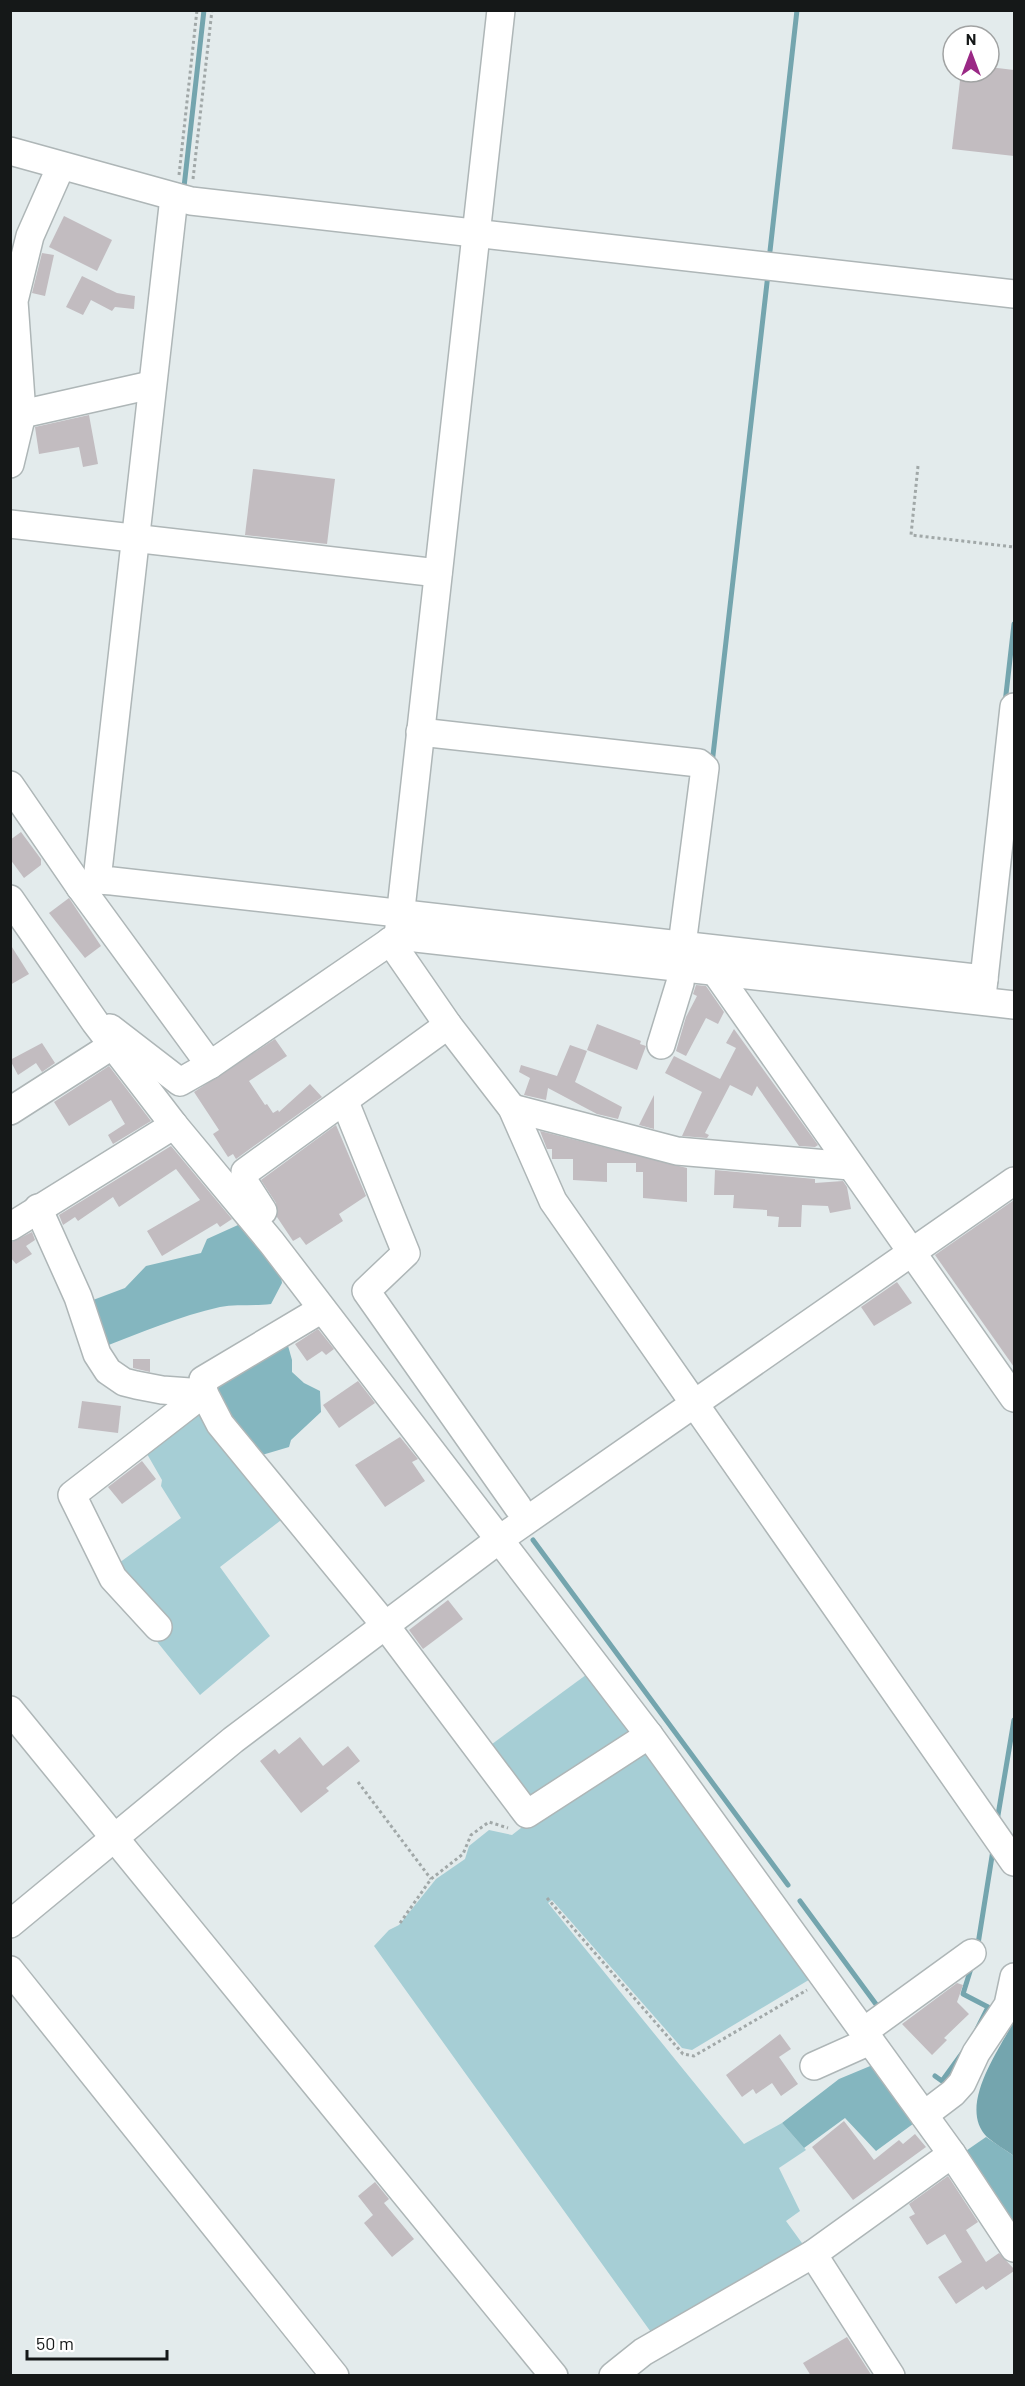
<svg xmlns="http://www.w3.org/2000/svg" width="1025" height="2386" viewBox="0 0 1025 2386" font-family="Barlow,sans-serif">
  <rect width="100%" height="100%" fill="#e3ebec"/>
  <g fill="#a6ced5">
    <polygon points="202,1400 289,1514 220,1567 270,1636 200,1695 150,1633 112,1568 181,1518 161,1486 162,1480 143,1447"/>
    <polygon points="590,1672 635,1732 535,1805 484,1750"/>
    <polygon points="649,1748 812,1978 692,2050 682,2048 552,1900 548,1903 744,2144 782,2123 806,2150 779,2168 800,2211 786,2221 807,2250 653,2335 374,1946 389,1930 399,1925 436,1879 465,1859 469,1846 489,1830 512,1835 535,1817"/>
  </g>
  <g fill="#84b6bf">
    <path d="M238 1225 244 1226 280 1270 282 1283 271 1304C255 1306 236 1304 220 1307 180 1316 140 1333 101 1348L91 1311 93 1300 125 1288 146 1266 201 1253 207 1239Z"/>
    <polygon points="285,1335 292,1360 292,1372 304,1383 320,1391 321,1412 291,1440 289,1447 262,1455 248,1452 209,1382"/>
    <polygon points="875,2064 917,2121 876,2151 845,2118 804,2148 782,2123 839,2079"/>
    <polygon points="986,2137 1014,2156 1014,2224 960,2155"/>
  </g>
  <path fill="#74a5ae" d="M1014 2021V2156C1006 2150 995 2144 987 2137 957 2107 999 2050 1014 2021Z"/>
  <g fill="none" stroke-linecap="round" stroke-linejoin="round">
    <g stroke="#74a5ae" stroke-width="5">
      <polyline points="184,187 204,10"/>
      <polyline points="770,251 797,10"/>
      <polyline points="1005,703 1014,624"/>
      <polyline points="712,764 768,274"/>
      <polyline points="533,1540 788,1885"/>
      <polyline points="997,1821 1014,1720"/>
      <polyline points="800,1901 881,2011"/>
      <polyline points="978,1944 993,1850"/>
      <polyline points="972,1965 963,1994 988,2007 977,2029"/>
      <polyline points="935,2076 942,2081 963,2052"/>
    </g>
  </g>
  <g fill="#c2bcc0">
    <polygon points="989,67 1014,70 1014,156 952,149 961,72 989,72"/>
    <polygon points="64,216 112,240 97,271 49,247"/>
    <polygon points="42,253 54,255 45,296 32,293"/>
    <polygon points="82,276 117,293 135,296 134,309 115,307 112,311 91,300 83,315 66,307"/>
    <polygon points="89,415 98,464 83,467 79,447 39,454 35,427"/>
    <polygon points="253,469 335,479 327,544 245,535"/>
    <polygon points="21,832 41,859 41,865 24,878 10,859 10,840"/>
    <polygon points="69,898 101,946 85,958 49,913"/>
    <polygon points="10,944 29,974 10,985"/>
    <polygon points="696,985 706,986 724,1012 718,1024 706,1018 686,1056 676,1051 686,1017 697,996 693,994"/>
    <polygon points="597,1024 641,1041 640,1044 646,1046 637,1070 587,1050"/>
    <polygon points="734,1029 818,1145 815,1147 799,1146 757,1086 752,1096 730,1085 705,1133 709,1135 707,1138 682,1136 702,1092 665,1073 674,1056 720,1079 736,1048 726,1043"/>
    <polygon points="275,1039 287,1056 249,1081 265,1105 267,1104 273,1113 278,1110 279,1112 310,1084 322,1097 236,1159 233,1154 228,1157 213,1134 219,1130 194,1092"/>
    <polygon points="42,1043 55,1063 42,1072 36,1063 18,1075 10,1060"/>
    <polygon points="570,1045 587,1051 575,1082 622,1107 618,1119 597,1114 548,1088 546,1100 524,1095 530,1078 519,1072 521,1065 557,1076"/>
    <polygon points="109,1066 151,1121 113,1144 108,1135 125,1124 111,1100 69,1126 54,1102"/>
    <polygon points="654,1095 654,1129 639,1125"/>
    <polygon points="336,1125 366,1196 339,1214 343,1221 306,1245 300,1237 293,1241 277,1217 276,1203 261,1180"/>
    <polygon points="540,1131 687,1168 687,1202 643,1198 643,1172 636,1172 636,1163 607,1163 607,1182 573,1180 573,1159 552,1159 552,1149 547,1149"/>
    <polygon points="171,1146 232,1219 220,1227 217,1223 162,1256 147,1231 200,1200 176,1169 119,1207 113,1197 78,1221 75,1217 63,1225 59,1215"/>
    <polygon points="715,1170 815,1179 815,1183 843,1181 847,1187 851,1209 830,1213 828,1206 802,1205 801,1227 778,1227 779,1217 767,1216 767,1210 733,1208 734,1195 714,1195"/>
    <polygon points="1014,1200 1014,1367 935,1255"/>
    <polygon points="32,1232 35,1240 26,1246 32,1254 16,1264 10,1257 10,1243"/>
    <polygon points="897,1282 912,1303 874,1326 861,1307"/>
    <polygon points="318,1329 334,1349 326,1355 322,1351 307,1361 295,1344"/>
    <polygon points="133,1359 150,1359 150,1372 133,1368"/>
    <polygon points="358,1381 375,1403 339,1428 323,1405"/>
    <polygon points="82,1401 121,1406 118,1433 78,1428"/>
    <polygon points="400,1437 418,1459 412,1462 425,1481 385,1507 355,1465"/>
    <polygon points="142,1461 156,1479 122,1504 108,1487"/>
    <polygon points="448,1600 463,1619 423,1649 409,1630"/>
    <polygon points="300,1737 323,1766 348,1746 360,1761 326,1788 329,1791 301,1813 260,1761 275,1749 279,1754"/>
    <polygon points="957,1983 963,1985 957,2002 969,2014 944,2038 947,2040 932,2055 902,2024"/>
    <polygon points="780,2034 791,2049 779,2057 798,2084 781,2096 772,2083 756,2094 753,2089 742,2097 726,2075"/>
    <polygon points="844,2121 874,2160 899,2140 903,2144 915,2134 926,2147 853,2200 812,2147"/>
    <polygon points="948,2176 978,2222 966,2230 986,2262 999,2253 1014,2269 1014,2271 986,2290 983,2286 956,2304 938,2277 962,2262 945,2234 927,2245 909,2217 915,2214 909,2204"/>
    <polygon points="375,2182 389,2199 384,2203 414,2239 392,2257 364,2223 373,2215 358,2196"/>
    <polygon points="847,2337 872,2376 811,2376 803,2363"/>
  </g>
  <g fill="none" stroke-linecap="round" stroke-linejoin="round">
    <defs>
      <g id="minor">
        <polyline points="10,151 191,201 1014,294"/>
        <polyline points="22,414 151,385"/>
        <polyline points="10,464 22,414 14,301 30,236 61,166"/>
        <polyline points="10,524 438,573"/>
        <polyline points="420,732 699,763 705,768 682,945"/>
        <polyline points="10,785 80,887 210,1065"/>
        <polyline points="97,880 174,197"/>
        <polyline points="80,887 97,880 112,881 984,979"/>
        <polyline points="10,899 95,1022 174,1125 272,1243 649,1735 952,2154 1014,2248"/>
        <polyline points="398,936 501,10"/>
        <polyline points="390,941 448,1025 512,1108 553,1201 1014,1862"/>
        <polyline points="714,970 1014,1398"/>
        <polyline points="982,997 1014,707"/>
        <polyline points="110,1028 180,1082 210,1065 398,936 1014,1005"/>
        <polyline points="661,1045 680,983 682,967"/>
        <polyline points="345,1102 406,1253 366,1291 518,1507"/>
        <polyline points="512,1108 677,1151 850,1166"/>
        <polyline points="10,1111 113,1045"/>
        <polyline points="38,1208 78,1297 97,1354 108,1371 124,1382 136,1385 162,1390 204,1393 220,1424 385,1625 527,1814 649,1735"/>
        <polyline points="263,1211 245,1183 245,1172 448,1025"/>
        <polyline points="10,1227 174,1125"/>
        <polyline points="158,1627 113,1578 72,1495 204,1393 203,1380 322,1309"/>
        <polyline points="10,1710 554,2376"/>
        <polyline points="10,1924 233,1740 500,1539 1014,1181"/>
        <polyline points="10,1970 335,2376"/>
        <polyline points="863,2032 972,1953"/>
        <polyline points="814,2066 870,2041"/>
        <polyline points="924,2115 953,2093 962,2083 976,2053 1008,2005 1014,1977"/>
        <polyline points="813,2254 891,2376"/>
        <polyline points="613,2376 643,2352 813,2254 952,2154"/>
      </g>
    </defs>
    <use href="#minor" stroke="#aeb6b7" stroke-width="30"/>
    <g stroke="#a1a8a8" stroke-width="3" stroke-dasharray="3 3" stroke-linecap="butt">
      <polyline points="179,175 197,10"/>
      <polyline points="193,179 212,10"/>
      <polyline points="918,466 911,535 1014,547"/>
      <polyline points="358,1782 431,1879"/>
      <polyline points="547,1898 683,2054 694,2056 807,1990"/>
      <polyline points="400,1923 431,1879 463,1854 471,1835 489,1822 508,1828"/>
    </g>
    <use href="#minor" stroke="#fff" stroke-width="27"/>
  </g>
  <rect width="1025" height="2386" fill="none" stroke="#151818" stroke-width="24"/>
  <g transform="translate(971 54)"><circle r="28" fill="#ffffff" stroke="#a1a3a3" stroke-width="1.5"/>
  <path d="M0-4.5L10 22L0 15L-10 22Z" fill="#9a2885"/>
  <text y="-9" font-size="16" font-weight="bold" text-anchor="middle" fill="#151818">N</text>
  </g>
  <path d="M27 2350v9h140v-9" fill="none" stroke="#151818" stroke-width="3"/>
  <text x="36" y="2350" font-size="18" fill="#151818" stroke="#ffffff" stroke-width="4.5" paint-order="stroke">50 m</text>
</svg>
